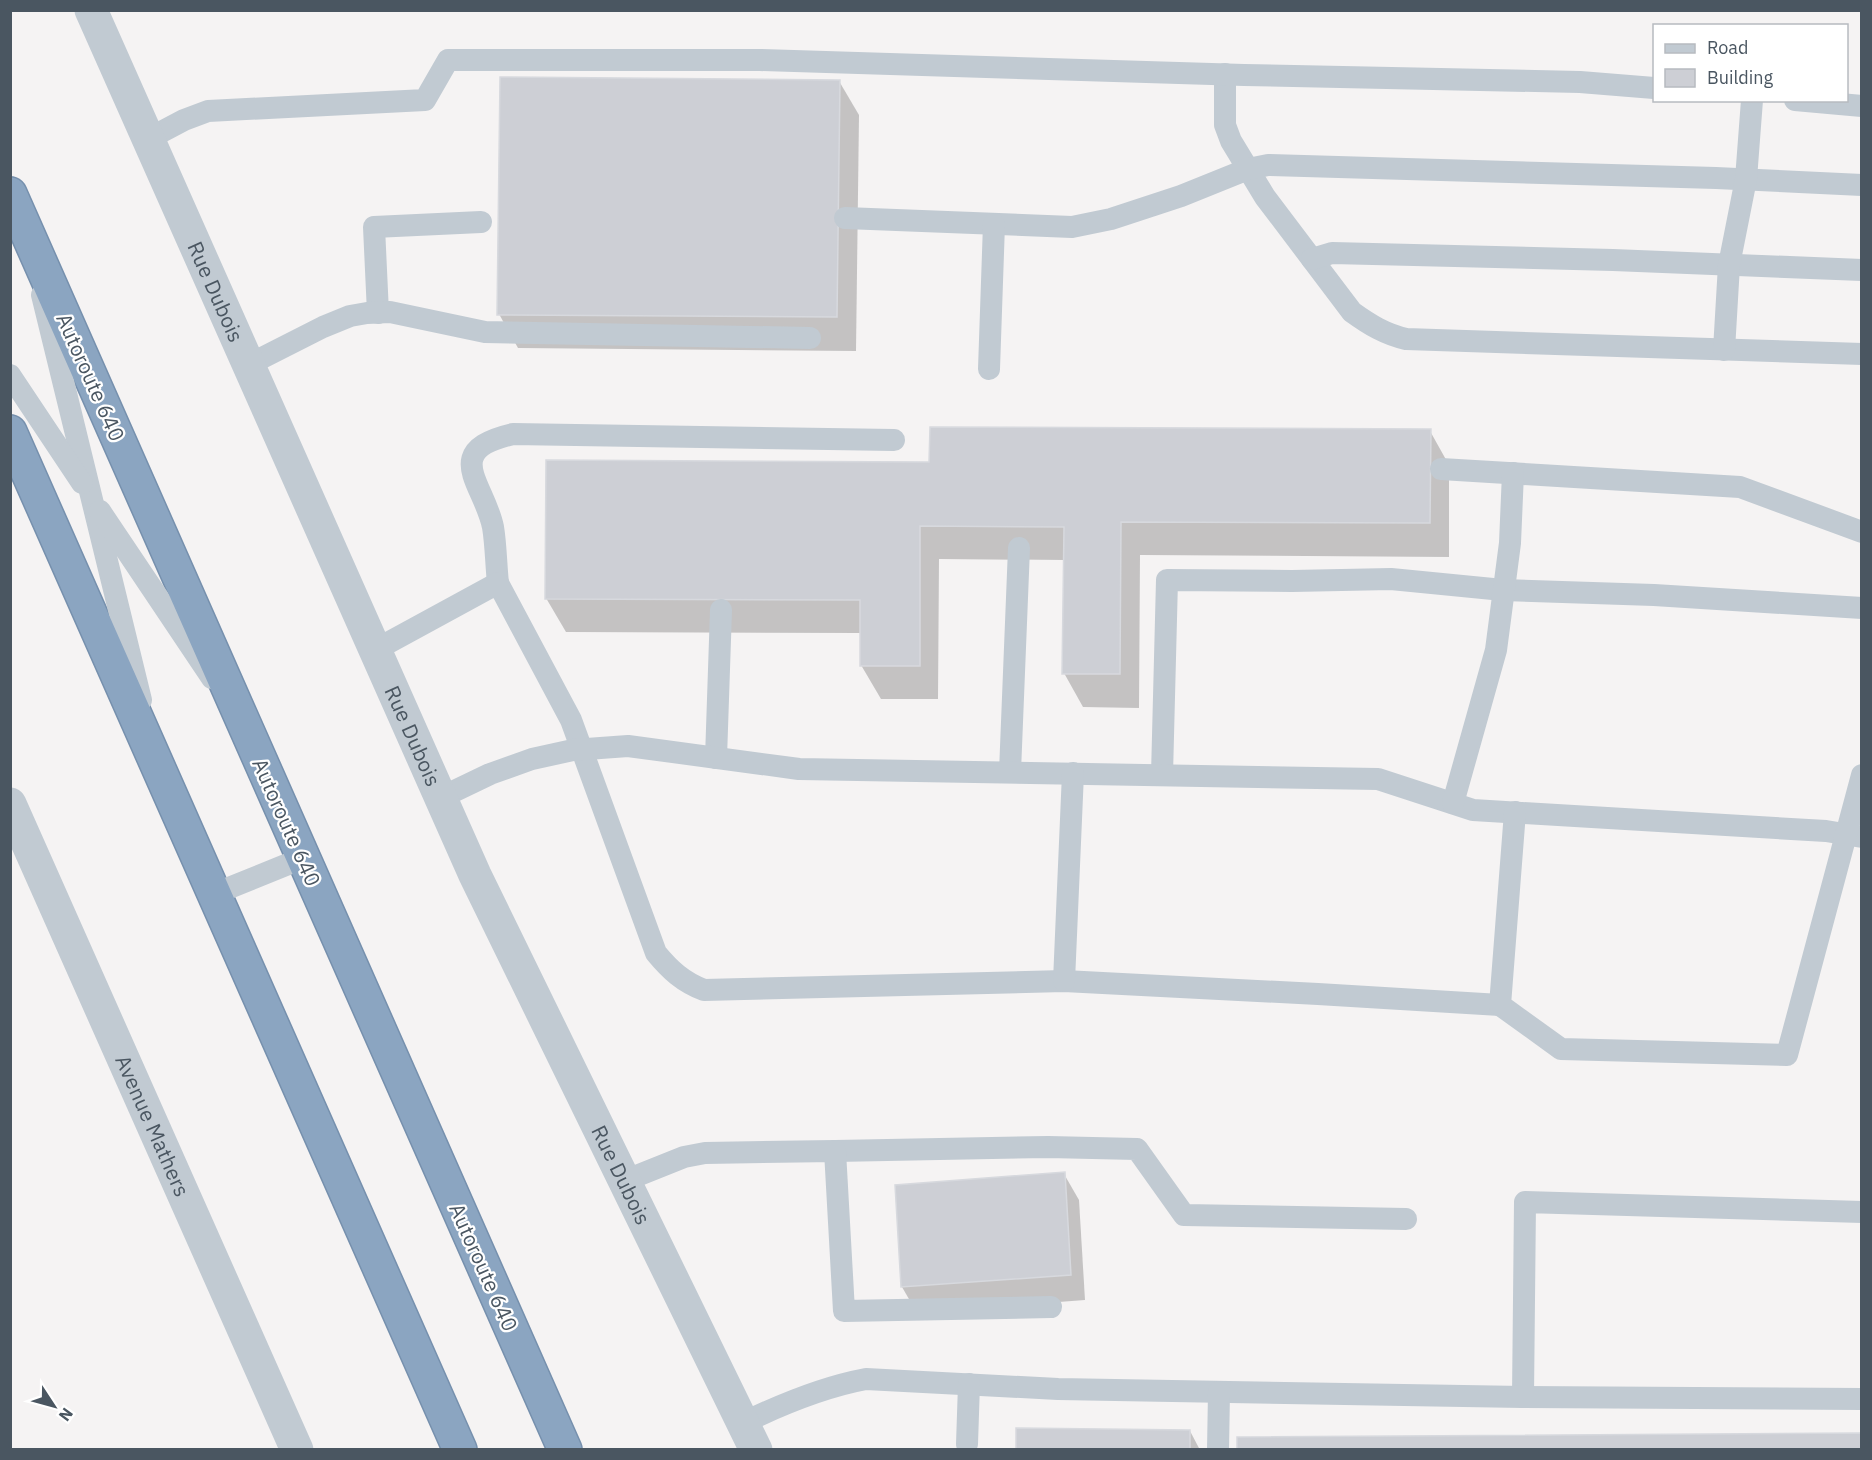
<svg xmlns="http://www.w3.org/2000/svg" width="1872" height="1460" viewBox="0 0 1872 1460" font-family="'IBM Plex Sans',sans-serif">
  <rect width="100%" height="100%" fill="#f5f3f3"/>
  <g fill="#0003">
    <polygon points="839,81 859,115 856,351 518,348 499,314"/>
    <polygon points="1430,431 1449,465 1449,557 1140,555 1139,708 1083,707 1064,673 1065,560 939,559 938,699 881,699 861,665 861,633 566,632 546,598 930,464"/>
    <polygon points="1064,1174 1079,1200 1085,1300 917,1313 902,1287 897,1186"/>
    <polygon points="1190,1431 1200,1450 1018,1450"/>
  </g>
  <g fill="#cdcfd5" stroke="#d7d9de" stroke-width="1.5">
    <polygon points="500,77 840,80 837,317 497,315"/>
    <polygon points="930,427 1431,429 1430,523 1121,522 1120,674 1062,674 1064,527 920,526 920,666 860,666 860,600 545,599 546,460 929,462"/>
    <polygon points="1065,1172 1071,1275 901,1287 895,1185"/>
    <polygon points="1016,1428 1190,1430 1190,1450 1016,1450"/>
    <polygon points="1862,1433 1862,1450 1237,1450 1237,1437"/>
  </g>
  <g fill="none" stroke-linecap="round" stroke-linejoin="round">
    <defs>
      <g id="motorway">
        <polyline points="10,194 565,1450"/>
        <polyline points="10,432 460,1450"/>
      </g>
    </defs>
    <use href="#motorway" stroke="#7690ad" stroke-width="36"/>
    <g stroke="#c1cad2" stroke-width="22">
      <path d="M1225 74V125L1231 141 1265 197 1352 312C1370 325 1385 334 1406 339L1862 354"/>
      <polyline points="1795,100 1862,106"/>
      <polyline points="148,139 184,120 208,111 425,100 448,60 760,60 1244,75 1580,82 1654,88"/>
      <polyline points="845,218 1072,227 1111,219 1181,196 1248,169 1268,165 1716,178 1862,185"/>
      <polyline points="1312,259 1332,253 1613,260 1862,270"/>
      <polyline points="42,295 141,700"/>
      <polyline points="378,313 374,227 481,222"/>
      <polyline points="1724,350 1729,265 1746,179 1752,100"/>
      <polyline points="248,365 323,327 350,316 367,313 390,312 485,332 810,338"/>
      <polyline points="989,369 994,224"/>
      <polyline points="10,375 82,483"/>
      <polyline points="1441,469 1740,487 1862,532"/>
      <polyline points="100,511 212,678"/>
      <path d="M498 583C496 565 496 545 493 527 484 483 440 451 513 434L894 440"/>
      <path d="M375 650 498 583 571 720 656 953C670 970 683 982 704 990L1064 981 1318 994 1500 1005"/>
      <polyline points="716,758 721,610"/>
      <polyline points="1010,772 1019,548"/>
      <polyline points="1162,775 1167,580 1292,581 1391,579 1503,590 1654,595 1862,608"/>
      <polyline points="440,798 490,774 532,759 573,750 628,746 799,769 1378,779 1473,810 1826,831 1862,837"/>
      <polyline points="1453,803 1496,650 1510,543 1513,473"/>
      <polyline points="1515,812 1500,1005 1561,1049 1787,1055 1862,775"/>
      <polyline points="214,894 303,858"/>
      <polyline points="1064,981 1073,773"/>
      <polyline points="835,1151 1048,1147 1137,1149 1184,1215 1406,1219"/>
      <polyline points="624,1181 684,1157 705,1153 835,1151 844,1311 1051,1307"/>
      <polyline points="1523,1397 1525,1202 1862,1212"/>
      <path d="M743 1423C782 1404 823 1387 866 1379L1058 1389 1523 1397 1862 1399"/>
      <polyline points="967,1444 969,1384"/>
      <polyline points="1218,1450 1219,1392"/>
    </g>
    <g stroke="#c1cad2" stroke-width="33">
      <path id="s1" d="M91 10 475 875 756 1450"/>
      <path id="s2" d="M10 804 297 1450"/>
    </g>
    <use href="#motorway" stroke="#8ba5c1" stroke-width="33"/>
  </g>
  <g text-anchor="middle" dominant-baseline="central" stroke-width="4.5" stroke-linejoin="round" paint-order="stroke">
    <g font-size="21" fill="#4a5661" stroke="#fff">
      <text stroke="none"><textPath href="#s1" startOffset="308">Rue Dubois</textPath></text>
      <text transform="translate(91 377) rotate(66)">Autoroute 640</text>
      <text stroke="none"><textPath href="#s1" startOffset="794">Rue Dubois</textPath></text>
      <text transform="translate(287 822) rotate(66)">Autoroute 640</text>
      <text stroke="none"><textPath href="#s2" startOffset="352">Avenue Mathers</textPath></text>
      <text stroke="none"><textPath href="#s1" startOffset="1280">Rue Dubois</textPath></text>
      <text transform="translate(484 1267) rotate(66)">Autoroute 640</text>
    </g>
  </g>
  <rect width="1872" height="1460" fill="none" stroke="#4a5661" stroke-width="24"/>
  <rect x="1653" y="24" width="195" height="78" fill="#ffffff" stroke="#b7bbc0" stroke-width="1.5"/>
  <rect x="1665" y="44" width="30" height="9" fill="#c1cad2" stroke="#b7bbc0" stroke-width="1.5"/>
  <text x="1707" y="54" font-size="18" fill="#4a5661">Road</text>
  <rect x="1665" y="69" width="30" height="18" fill="#cdcfd5" stroke="#b7bbc0" stroke-width="1.5"/>
  <text x="1707" y="84" font-size="18" fill="#4a5661">Building</text>
  <g transform="translate(54 1406) rotate(126)" stroke="#ffffff" stroke-width="4.5" paint-order="stroke">
  <path d="M0-4.5L10 22L0 15L-10 22Z" fill="#4a5661"/>
  <text y="-9" font-size="16" font-weight="bold" text-anchor="middle" fill="#4a5661">N</text>
  </g>
</svg>
